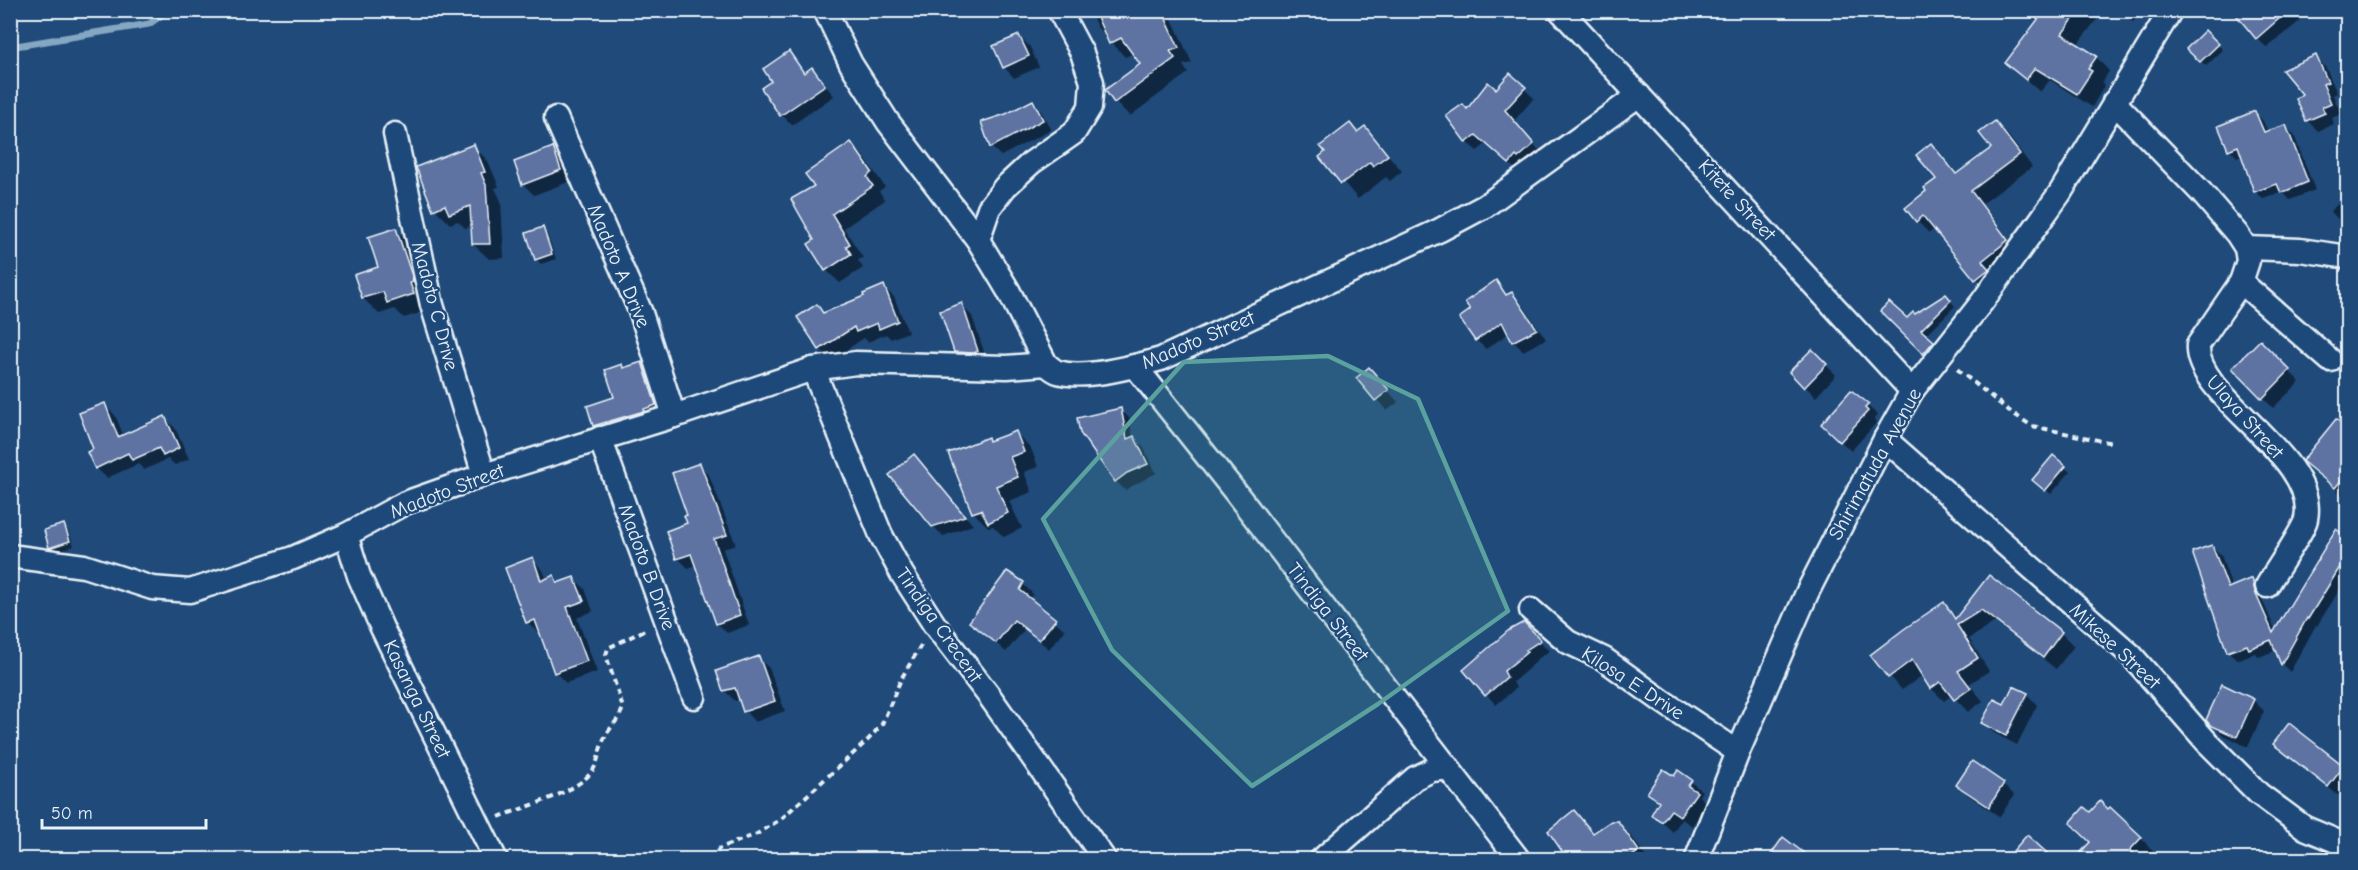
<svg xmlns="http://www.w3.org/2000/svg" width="2358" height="870" viewBox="0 0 2358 870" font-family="'Comic Neue',sans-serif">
  <rect width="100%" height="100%" fill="#1f4a7a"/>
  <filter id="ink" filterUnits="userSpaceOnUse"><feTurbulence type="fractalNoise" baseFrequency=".0167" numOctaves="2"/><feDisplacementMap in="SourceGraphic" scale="12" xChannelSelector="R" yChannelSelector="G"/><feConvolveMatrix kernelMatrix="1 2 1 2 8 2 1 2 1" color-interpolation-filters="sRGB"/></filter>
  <g filter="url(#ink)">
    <g fill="#0007">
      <polygon points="982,10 998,10 988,16"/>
      <polygon points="1095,10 1168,10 1192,63 1183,65 1188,73 1130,116 1115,102 1142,64 1134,53 1125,57 1098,28 1090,13"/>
      <polygon points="2047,10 2104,10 2077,45 2096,57 2109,71 2102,83 2104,86 2092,107 2050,80 2040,92 2007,63"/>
      <polygon points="2116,10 2141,10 2133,22"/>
      <polygon points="2244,10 2291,10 2300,21 2267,48 2257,38"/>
      <polygon points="2205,32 2223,50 2206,66 2188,49"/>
      <polygon points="1019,36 1030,47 1039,67 1014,78 1004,67"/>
      <polygon points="789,53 806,74 812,69 834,96 792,125 782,115 773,82"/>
      <polygon points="2316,57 2326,68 2337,93 2333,95 2341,114 2332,118 2334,124 2318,131 2307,120 2304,94"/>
      <polygon points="1510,76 1534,98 1514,121 1542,154 1519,172 1486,144 1477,151 1467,142 1468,111 1496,91"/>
      <polygon points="1032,102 1041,111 1051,130 1001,156 991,147 1007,115"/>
      <polygon points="2255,113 2263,121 2268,133 2286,127 2294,135 2315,190 2290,200 2283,192 2263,199 2255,191 2242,155 2237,157 2229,149"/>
      <polygon points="1995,123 2008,135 2032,167 1982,204 2019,253 1989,292 1935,229 1929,233 1917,221 1928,192 1938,180 1931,145 1958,175 1993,148"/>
      <polygon points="1350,125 1358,133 1365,128 1402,171 1390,181 1386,177 1358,199 1322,157"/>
      <polygon points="851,144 864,157 885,187 879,191 885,200 844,228 863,258 858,260 863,268 840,283 826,270 816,240"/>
      <polygon points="473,146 488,161 499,187 495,188 501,201 504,258 489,259 473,244 472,226 465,228 458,221 450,224 435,209 418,168"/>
      <polygon points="553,149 563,160 571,181 534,195 523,184"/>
      <polygon points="2348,195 2348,229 2330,211"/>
      <polygon points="542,229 547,234 556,259 541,264 536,259"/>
      <polygon points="396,230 412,246 429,310 404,318 395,309 379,314 363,298 380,268"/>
      <polygon points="1496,282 1508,296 1512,293 1521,303 1546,339 1523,351 1513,341 1509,333 1486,349 1476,340 1472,311"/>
      <polygon points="883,287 894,297 908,332 891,339 886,334 868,342 864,338 831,360 820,349 817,305 825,314 866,297"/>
      <polygon points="1946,296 1955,306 1925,336 1938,347 1929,357 1882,311 1907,320"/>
      <polygon points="961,305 972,316 987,361 966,362 955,351"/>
      <polygon points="2260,342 2300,382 2273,408 2234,368"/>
      <polygon points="2348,343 2348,360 2340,349"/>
      <polygon points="1812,351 1836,375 1816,397 1791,372"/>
      <polygon points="642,364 658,380 671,420 610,441 594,425 616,398 624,369"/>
      <polygon points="1369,369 1398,402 1387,411 1358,378"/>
      <polygon points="1851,392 1878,415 1875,419 1877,422 1851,451 1833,434"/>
      <polygon points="105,405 115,415 124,437 165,418 175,428 189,459 175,465 168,459 144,470 138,464 107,478 96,468 95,450"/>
      <polygon points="1120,409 1129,418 1133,438 1143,447 1156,473 1125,490 1116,481 1082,432"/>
      <polygon points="2348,430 2348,500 2304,461"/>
      <polygon points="1016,433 1031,448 1038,467 1024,472 1032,492 1009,501 1022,528 1004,537 993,526 988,527 973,512 987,439 991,442"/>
      <polygon points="2053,458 2070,472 2051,494 2039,484"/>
      <polygon points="699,465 709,475 736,545 723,549 749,625 727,633 717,623 697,565 688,568 678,558 689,524"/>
      <polygon points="923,465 973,525 943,536 933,526"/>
      <polygon points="63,525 68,530 74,546 55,552 50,547"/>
      <polygon points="2348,539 2348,576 2317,626 2316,625 2290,672 2282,664 2277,650 2259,657 2255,653 2237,660 2228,651 2212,546 2221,555 2232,588 2251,580 2260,588 2263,602 2276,631"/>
      <polygon points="532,559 543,570 547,580 554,577 560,584 574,578 585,589 593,611 577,618 597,672 566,683 555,672 541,632 538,633 527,622"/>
      <polygon points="1007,573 1023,584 1033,594 1030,600 1065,630 1049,649 1025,629 1006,652 971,621"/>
      <polygon points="1989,577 2061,633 2074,646 2056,669 1995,622 1969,639 1989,671 1969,684 1983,701 1968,712 1952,695 1944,701 1931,688 1923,675 1902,690 1872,655 1944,604 1957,618"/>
      <polygon points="1533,633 1549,651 1535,661 1536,662 1513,682 1516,688 1496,705 1465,670"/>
      <polygon points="758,658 769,668 785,711 755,722 745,711 741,699 735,701 725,691 718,672"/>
      <polygon points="2027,694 2037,705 2017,745 1994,733 1983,723 2004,706"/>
      <polygon points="2253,700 2264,711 2248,747 2223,735 2208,720"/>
      <polygon points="2275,744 2343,767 2348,772 2348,785 2339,796"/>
      <polygon points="1972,763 2004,785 2014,795 2000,817 1968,795 1958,785"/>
      <polygon points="1679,772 1702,791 1699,796 1707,804 1692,826 1682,819 1673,832 1653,814 1659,804 1649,793 1675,778"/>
      <polygon points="1574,812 1594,834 1617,822 1632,837 1648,860 1570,860"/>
      <polygon points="2141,838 2156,854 2152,860 2076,860 2092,842"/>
    </g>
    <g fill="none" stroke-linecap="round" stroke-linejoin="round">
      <polyline stroke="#84a7c2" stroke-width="7" points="10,47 149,24 169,10"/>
    </g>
    <g fill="#5e73a3" stroke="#e8f1f8" stroke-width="1.5">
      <polygon points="1094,10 1162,10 1179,48 1170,51 1175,58 1114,103 1105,90 1140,64 1121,38 1109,44"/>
      <polygon points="2045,10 2080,10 2062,34 2097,56 2088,69 2092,71 2077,94 2035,68 2026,80 2005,63"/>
      <polygon points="2232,10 2289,10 2256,39"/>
      <polygon points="2205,30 2219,44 2200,62 2186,49"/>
      <polygon points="1019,35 1029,56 1003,68 993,46"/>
      <polygon points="789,51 804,73 812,67 825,85 780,116 761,88 771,81 763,69"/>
      <polygon points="2316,55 2328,82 2323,84 2331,103 2322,107 2325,113 2306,121 2296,99 2302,94 2282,70"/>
      <polygon points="1510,73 1526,87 1505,110 1534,144 1518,158 1516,156 1509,164 1476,135 1466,143 1446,116 1463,104 1467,109 1488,82 1496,89"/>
      <polygon points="1033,100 1043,120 990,148 981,122 1006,114"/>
      <polygon points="2255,111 2264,132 2286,125 2308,182 2281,193 2277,184 2254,192 2238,146 2228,150 2218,126"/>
      <polygon points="1995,121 2020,154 1971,191 2008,240 1982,261 1989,269 1975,280 1923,216 1916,222 1905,208 1926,191 1924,188 1936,179 1916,155 1931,143 1956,174 1991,148 1979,133"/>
      <polygon points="1350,123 1357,132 1365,126 1388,155 1373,166 1370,162 1341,184 1319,157 1325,152 1320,146"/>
      <polygon points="851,142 872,172 867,177 873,186 832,214 850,244 846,246 851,254 825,271 808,244 814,240 791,199 814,186 805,174"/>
      <polygon points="474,144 485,172 481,173 486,185 490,244 472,244 470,206 449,214 445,205 433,210 416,167"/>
      <polygon points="553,147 561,170 522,185 514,162"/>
      <polygon points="543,227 552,254 535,260 526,233"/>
      <polygon points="396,228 412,276 413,282 410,283 414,294 387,303 383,292 362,298 354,275 378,267 368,237"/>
      <polygon points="1496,280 1506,295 1512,292 1537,329 1512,342 1502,322 1475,341 1459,318 1470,310 1465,302"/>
      <polygon points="884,285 898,321 879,329 877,323 856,332 854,327 819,350 797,317 817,304 823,313 864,296 863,294"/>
      <polygon points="1946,294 1951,300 1921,330 1934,341 1923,354 1880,311 1889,302 1907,318 1913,312 1915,314"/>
      <polygon points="962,303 978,351 974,353 954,352 940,311"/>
      <polygon points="2260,340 2290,370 2262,399 2232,368"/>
      <polygon points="1812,349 1827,364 1804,388 1789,372"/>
      <polygon points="642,362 656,405 644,409 644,411 593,426 587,406 614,397 605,370 622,364 623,368"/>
      <polygon points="1369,367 1389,390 1375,401 1356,378"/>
      <polygon points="1851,390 1869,404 1865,408 1868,411 1840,442 1821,424"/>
      <polygon points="105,403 118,437 165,416 179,448 163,456 159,448 132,460 128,453 95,469 87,452 93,449 79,413"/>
      <polygon points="1121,408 1127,439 1134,436 1148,464 1127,473 1115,482 1080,433 1077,418"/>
      <polygon points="2336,419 2348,428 2348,472 2335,488 2302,461"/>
      <polygon points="1016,431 1024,452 1010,457 1018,477 996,486 1008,513 988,523 981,510 972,513 948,453 988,437 989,441"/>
      <polygon points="914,454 965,516 932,527 889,475"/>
      <polygon points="2053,455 2066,466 2045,491 2032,480"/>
      <polygon points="700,463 727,535 714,539 740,615 716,624 691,554 676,559 666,531 687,523 684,516 687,515 672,473"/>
      <polygon points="64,524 70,541 49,548 44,530"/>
      <polygon points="2336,529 2348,538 2348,554 2308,619 2307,618 2281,665 2271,640 2249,649 2247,645 2227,652 2192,552 2212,545 2228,588 2252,578 2255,592 2273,633"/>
      <polygon points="533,557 541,581 554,575 557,583 574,577 584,601 567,607 587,661 554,673 535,620 526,623 505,568"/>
      <polygon points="1007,571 1024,582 1020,590 1056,619 1039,640 1014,620 996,643 969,622"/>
      <polygon points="1989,575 2062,632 2043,658 1981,610 1957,625 1978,658 1958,671 1971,688 1954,700 1940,682 1930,689 1912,660 1888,678 1870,655 1904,629 1944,602 1955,619"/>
      <polygon points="1524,622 1541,640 1526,650 1527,652 1504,671 1507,677 1485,696 1463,670 1509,630"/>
      <polygon points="759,656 775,701 743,712 735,688 723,691 716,671"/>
      <polygon points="2222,684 2254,699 2237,737 2210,725 2206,720"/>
      <polygon points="2013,686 2028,693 2006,736 1981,723 1994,699 2004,704"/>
      <polygon points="2289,723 2344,766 2328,787 2273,744"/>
      <polygon points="1972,761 2004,783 1989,807 1956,785"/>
      <polygon points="1663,769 1674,776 1678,770 1692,780 1688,786 1697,792 1680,816 1671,810 1662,822 1651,815 1659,801 1647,793"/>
      <polygon points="2100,801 2108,809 2110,807 2142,837 2130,850 2140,860 2074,860 2090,842 2070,823 2084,807 2090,812"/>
      <polygon points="1574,810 1593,833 1611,821 1618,821 1639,851 1627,860 1568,860 1548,831"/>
      <polygon points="2027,835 2055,860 2023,860 2013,851"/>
      <polygon points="1783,837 1813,860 1767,860"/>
    </g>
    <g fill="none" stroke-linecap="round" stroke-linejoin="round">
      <defs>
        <g id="street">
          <path d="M825 10 851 64 888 122 978 240 1008 290 1046 364C1050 367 1054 371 1058 372 1084 380 1136 366 1161 359L1440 230 1485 206 1639 95"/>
          <polyline points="1560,10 1912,391"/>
          <path d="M2114 102 2201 192 2237 234 2246 248 2248 261 2241 282 2198 345C2193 397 2319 455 2306 519 2304 530 2274 573 2267 586"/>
          <polyline points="556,118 641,313 674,416"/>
          <polyline points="395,134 432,305 484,475"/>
          <polyline points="978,240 989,208 1005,187 1031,163 1074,133 1090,107 1092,82 1082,53 1059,10"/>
          <polyline points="2246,248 2300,250 2348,257"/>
          <polyline points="2241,282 2330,360"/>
          <polyline points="1135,366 1236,493 1519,860"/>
          <polyline points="813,369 881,535 902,574 934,624 990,697 1105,860"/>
          <polyline points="600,438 694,697"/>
          <polyline points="1885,439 2131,655 2207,742 2259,794 2305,828 2341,843 2348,842"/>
          <polyline points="346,535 359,576 382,628 496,860"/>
          <polyline points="10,556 84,566 152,588 190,591 293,558 346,535 405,503 484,475 674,416 813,369 856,363 1007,367 1046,364"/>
          <polyline points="1531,610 1568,642 1604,659 1662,701 1738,752"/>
          <polyline points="1321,860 1415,778 1432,770 1449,768"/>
          <polyline points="1696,860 1738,752 1807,593 1885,439 1912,391 1982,302 2060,193 2171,10"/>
        </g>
      </defs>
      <use href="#street" stroke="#e8f1f8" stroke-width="27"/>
      <g stroke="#e8f1f8" stroke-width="4" stroke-dasharray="6 4.5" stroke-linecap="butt">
        <polyline points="1957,369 2008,410 2032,426 2112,443"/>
        <path d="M499 817C524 807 578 793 593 770 599 761 599 749 604 739 609 728 619 720 623 708L606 655 608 648 647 629"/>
        <polyline points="710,860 720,848 757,834 781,819 867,741 882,724 901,679 923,642"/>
      </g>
      <use href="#street" stroke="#1f4a7a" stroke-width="22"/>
    </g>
  </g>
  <path fill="#5ba19e" fill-opacity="0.2" stroke="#5ba19e" stroke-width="4.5" stroke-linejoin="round" d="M1328 356 1418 399 1508 611 1378 704 1252 786 1112 650 1043 519 1184 362Z"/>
  <g text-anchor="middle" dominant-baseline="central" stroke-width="5" stroke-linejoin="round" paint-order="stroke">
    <g font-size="20" fill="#e8f1f8" stroke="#1f4a7a">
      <text transform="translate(1737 200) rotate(47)">Kitete Street</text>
      <text transform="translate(619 266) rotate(67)">Madoto A Drive</text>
      <text transform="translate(435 306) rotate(75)">Madoto C Drive</text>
      <text transform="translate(1198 340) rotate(-23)">Madoto Street</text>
      <text transform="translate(2245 417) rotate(48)">Ulaya Street</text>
      <text transform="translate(1875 464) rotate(-61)">Shirimatuda Avenue</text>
      <text transform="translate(447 491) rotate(-21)">Madoto Street</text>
      <text transform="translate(647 567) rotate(70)">Madoto B Drive</text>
      <text transform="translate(1328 612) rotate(52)">Tindiga Street</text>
      <text transform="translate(939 625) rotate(55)">Tindiga Crecent</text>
      <text transform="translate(2115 646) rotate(43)">Mikese Street</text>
      <text transform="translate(1633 683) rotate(33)">Kilosa E Drive</text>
      <text transform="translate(417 699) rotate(64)">Kasanga Street</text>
    </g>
  </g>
  <rect width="2358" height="870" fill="none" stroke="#1f4a7a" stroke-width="36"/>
  <rect x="18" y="18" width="2322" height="834" fill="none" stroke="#e8f1f8" stroke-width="2" filter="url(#ink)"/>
  <path d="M42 819v9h164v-9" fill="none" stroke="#e8f1f8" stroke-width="3"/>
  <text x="51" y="819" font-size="18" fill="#e8f1f8" stroke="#1f4a7a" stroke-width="4.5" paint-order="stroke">50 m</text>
</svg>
